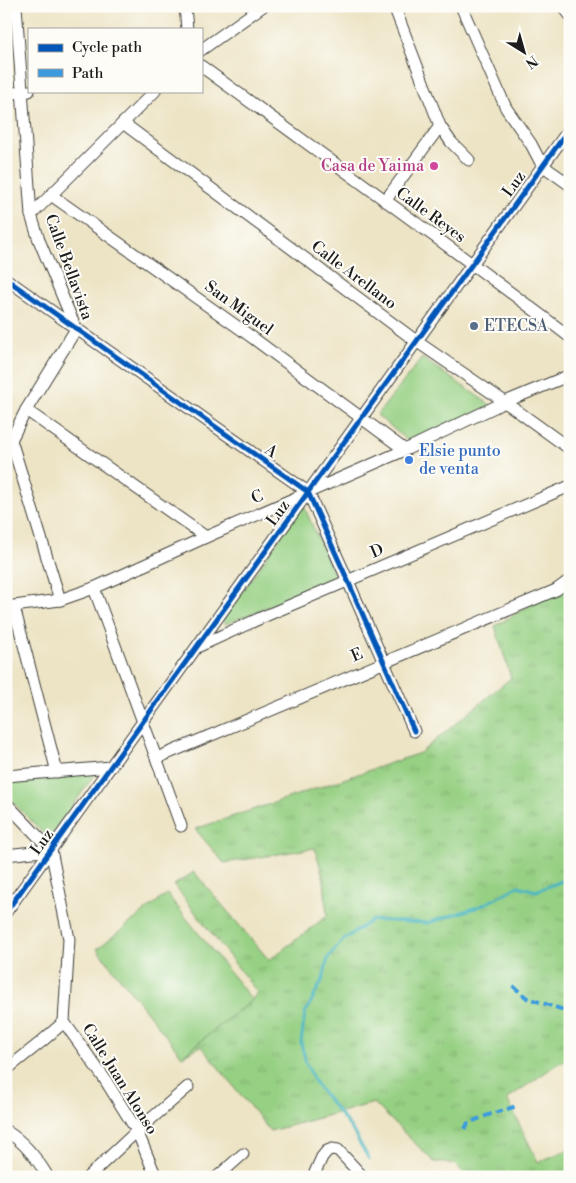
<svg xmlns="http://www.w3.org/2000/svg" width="576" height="1183" viewBox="0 0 576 1183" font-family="'Libre Bodoni',serif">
  <defs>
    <pattern id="grass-tufts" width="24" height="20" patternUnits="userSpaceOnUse" patternTransform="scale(1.25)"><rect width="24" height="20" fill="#96d083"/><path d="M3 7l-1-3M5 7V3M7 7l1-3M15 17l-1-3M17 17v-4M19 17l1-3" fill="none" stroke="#81b271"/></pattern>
  </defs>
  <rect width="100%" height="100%" fill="#fdfcf7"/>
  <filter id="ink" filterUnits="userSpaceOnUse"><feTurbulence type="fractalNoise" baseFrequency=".02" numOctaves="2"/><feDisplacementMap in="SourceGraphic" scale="10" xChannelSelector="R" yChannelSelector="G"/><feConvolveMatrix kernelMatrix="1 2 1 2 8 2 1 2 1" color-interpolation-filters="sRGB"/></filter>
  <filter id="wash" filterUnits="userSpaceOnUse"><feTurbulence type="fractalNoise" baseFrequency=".0096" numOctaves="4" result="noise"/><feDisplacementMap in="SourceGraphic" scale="20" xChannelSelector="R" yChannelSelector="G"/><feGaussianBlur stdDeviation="1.12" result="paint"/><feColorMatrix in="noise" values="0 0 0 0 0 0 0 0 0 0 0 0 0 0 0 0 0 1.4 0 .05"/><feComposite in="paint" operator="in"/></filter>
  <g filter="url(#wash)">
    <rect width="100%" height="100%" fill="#ede4c5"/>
    <polygon fill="url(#grass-tufts)" stroke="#597650" points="570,582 570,1059 559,1063 507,1099 538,1162 570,1149 570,1177 468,1177 455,1164 434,1162 374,1103 270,1131 201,1046 182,1056 252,1000 257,992 174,885 194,872 269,960 327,916 324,880 315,848 224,863 195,829 288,798 420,753 511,678 495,626"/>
    <g fill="#96d083" stroke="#597650">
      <polygon points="422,358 492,406 408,441 377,415"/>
      <polygon points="303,504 336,579 226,624 223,620"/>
      <polygon points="97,771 49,839 6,795 6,780"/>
      <polygon points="167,894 252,1000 182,1056 97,949"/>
    </g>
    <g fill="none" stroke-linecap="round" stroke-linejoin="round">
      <polyline stroke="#48b6c2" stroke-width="3" points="369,1159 351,1128 315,1083 306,1063 301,1043 305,1013 323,979 328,958 342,941 372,920 428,923 478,907 495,899 518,886 536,891 570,878"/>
    </g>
  </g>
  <g filter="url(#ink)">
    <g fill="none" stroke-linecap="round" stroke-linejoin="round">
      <defs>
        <g id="minor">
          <polyline points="16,6 31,215 39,240 76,329 26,410 11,440 60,600"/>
          <polyline points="185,6 187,29"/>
          <polyline points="394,6 440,126 451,142 469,160"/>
          <polyline points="461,6 506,108 531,144 542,165 570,185"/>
          <polyline points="563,6 570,15"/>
          <polyline points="201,50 263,6"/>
          <path d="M201 66C324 156 448 245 570 337"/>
          <polyline points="6,94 29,91"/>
          <polyline points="123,123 416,341 505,402 570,449"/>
          <polyline points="51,195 242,330 405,450"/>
          <polyline points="385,201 440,126"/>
          <polyline points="31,215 155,91"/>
          <polyline points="6,279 308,492 348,581 414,731"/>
          <polyline points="26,410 206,537"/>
          <polyline points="94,588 181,826"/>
          <polyline points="6,607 60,600 94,588 206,537 405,450 505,402 570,375"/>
          <polyline points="14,607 57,772"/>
          <polyline points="197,647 265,616 570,486"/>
          <polyline points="157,758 556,590 570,580"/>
          <polyline points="6,776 111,767"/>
          <polyline points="6,803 51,850"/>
          <polyline points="51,850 69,939 64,1022 104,1078 137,1131 156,1177"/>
          <polyline points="6,855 51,850"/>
          <polyline points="6,912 570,128"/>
          <polyline points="6,1070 41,1042 64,1022"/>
          <path d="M6 1131C23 1141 38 1160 48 1177"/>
          <polyline points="88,1177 137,1131 188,1087"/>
          <polyline points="217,1177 243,1154"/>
          <polyline points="313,1177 322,1157 327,1151 332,1149 338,1150 363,1177"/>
        </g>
      </defs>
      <use href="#minor" stroke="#3b3a35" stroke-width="13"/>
      <use href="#minor" stroke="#fff" stroke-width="11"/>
      <g stroke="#3c9bdf" stroke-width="4" stroke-dasharray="8 4" stroke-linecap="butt">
        <polyline points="513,986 527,998 570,1012"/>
        <polyline points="465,1129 468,1123 491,1114 517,1106"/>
      </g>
      <defs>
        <g id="cycleway">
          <polyline points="6,279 308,492 348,581 414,731"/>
          <polyline points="6,912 570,128"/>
        </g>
      </defs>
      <use href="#cycleway" stroke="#fdfcf7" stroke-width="8"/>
      <use href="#cycleway" stroke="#0057b8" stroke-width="5"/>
    </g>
  </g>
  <circle fill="#d1479c" stroke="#fdfcf7" stroke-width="2" cx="434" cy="166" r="5"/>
  <circle fill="#5c6f8a" stroke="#fdfcf7" stroke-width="2" cx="474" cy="326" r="5"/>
  <circle fill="#3f7fe0" stroke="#fdfcf7" stroke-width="2" cx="409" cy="460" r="5"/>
  <g text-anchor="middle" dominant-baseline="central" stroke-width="4" stroke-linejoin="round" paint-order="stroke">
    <g font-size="16" fill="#b23c85" stroke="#fdfcf7" text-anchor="end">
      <text x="424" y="166">Casa de Yaima</text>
    </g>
    <g font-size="16" fill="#1c1c1c" stroke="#fdfcf7">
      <text transform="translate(514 184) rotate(-54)">Luz</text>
      <text transform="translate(431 215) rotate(36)">Calle Reyes</text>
      <text transform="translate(69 267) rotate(70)">Calle Bellavista</text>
      <text transform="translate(354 275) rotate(37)">Calle Arellano</text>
      <text transform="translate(239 308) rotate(36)">San Miguel</text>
      <text transform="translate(271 451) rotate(35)">A</text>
      <text transform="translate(257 497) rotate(-23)">C</text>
      <text transform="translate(278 513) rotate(-54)">Luz</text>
      <text transform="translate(377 551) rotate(-23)">D</text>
      <text transform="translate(357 655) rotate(-23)">E</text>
      <text transform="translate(42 842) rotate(-54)">Luz</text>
      <text transform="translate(120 1079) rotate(58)">Calle Juan Alonso</text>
    </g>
    <g font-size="16" fill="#4e5e75" stroke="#fdfcf7" text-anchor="start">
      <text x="484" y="326">ETECSA</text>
    </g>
    <g font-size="16" fill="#366cbe" stroke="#fdfcf7" text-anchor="start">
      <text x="419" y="451">Elsie punto<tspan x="419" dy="18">de venta</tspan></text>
    </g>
  </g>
  <rect width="576" height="1183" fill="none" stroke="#fdfcf7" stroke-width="25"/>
  <rect x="28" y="28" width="175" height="65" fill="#fdfcf7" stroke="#a3a29f"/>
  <rect x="38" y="44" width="25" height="8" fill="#0057b8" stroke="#a3a29f"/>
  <text x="72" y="52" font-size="15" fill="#1c1c1c">Cycle path</text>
  <rect x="38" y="69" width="25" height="8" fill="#3c9bdf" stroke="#a3a29f"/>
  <text x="72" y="78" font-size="15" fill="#1c1c1c">Path</text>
  <g transform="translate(524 52) rotate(143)" stroke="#fdfcf7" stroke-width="4" paint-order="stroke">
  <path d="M0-4L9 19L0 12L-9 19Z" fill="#1c1c1c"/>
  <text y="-8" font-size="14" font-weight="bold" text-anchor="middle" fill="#1c1c1c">N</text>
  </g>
</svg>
